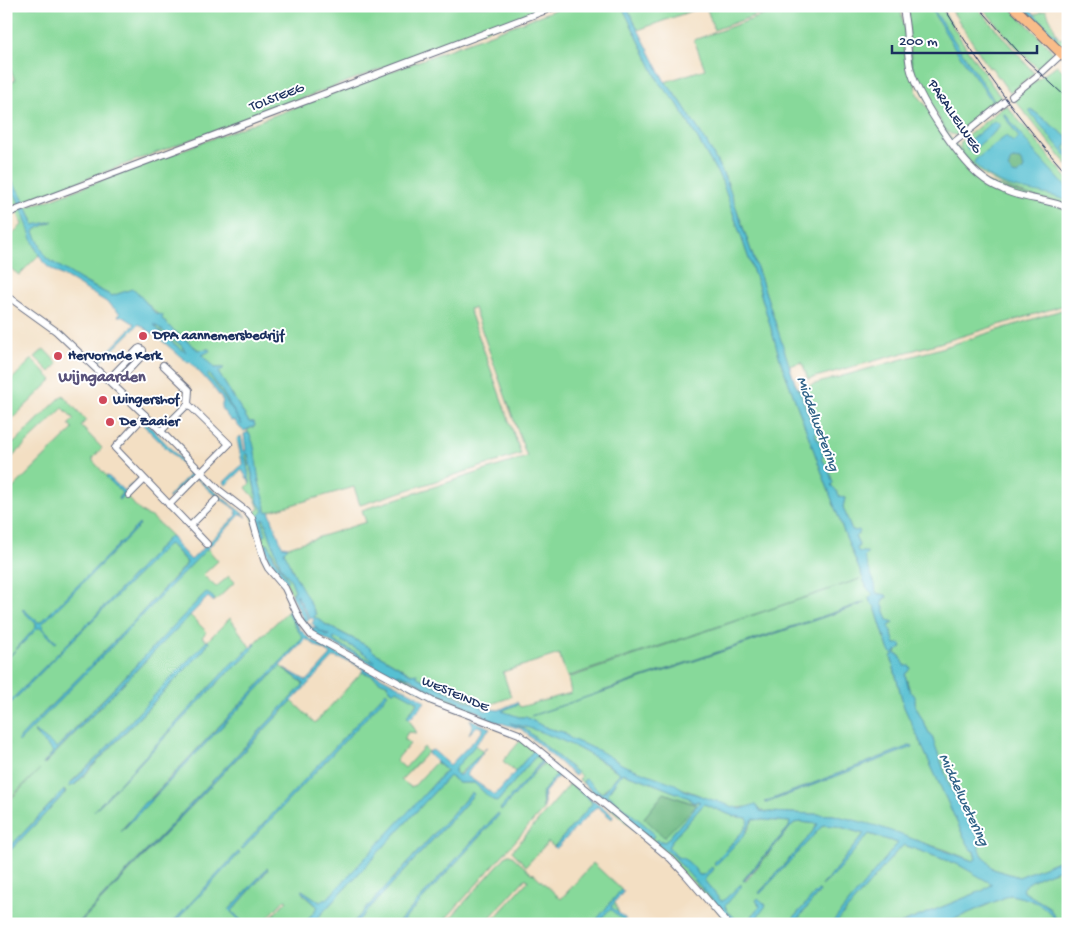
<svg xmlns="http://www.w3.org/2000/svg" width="1074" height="930" viewBox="0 0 1074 930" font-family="'Gochi Hand',sans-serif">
  <rect width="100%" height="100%" fill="#fff"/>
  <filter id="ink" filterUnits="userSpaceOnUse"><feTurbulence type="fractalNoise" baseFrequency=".02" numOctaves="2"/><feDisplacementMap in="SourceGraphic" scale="10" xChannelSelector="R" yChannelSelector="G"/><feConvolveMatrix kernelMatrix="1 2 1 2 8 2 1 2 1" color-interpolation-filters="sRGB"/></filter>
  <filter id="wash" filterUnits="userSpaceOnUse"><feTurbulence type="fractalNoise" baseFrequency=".0096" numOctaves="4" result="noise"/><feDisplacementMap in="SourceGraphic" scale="20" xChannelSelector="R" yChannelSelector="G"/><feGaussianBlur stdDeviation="1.12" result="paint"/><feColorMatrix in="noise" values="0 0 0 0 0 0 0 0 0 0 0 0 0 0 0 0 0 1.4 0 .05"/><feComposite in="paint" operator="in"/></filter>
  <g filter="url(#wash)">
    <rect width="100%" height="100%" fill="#f3dfc3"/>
    <g fill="#87d99a" stroke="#51847c" fill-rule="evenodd">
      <polygon points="6,6 550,6 24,202 6,173 6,85 15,80 6,60"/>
      <path d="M565 6H622L660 84 677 103 722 181 759 288 781 362 844 532 867 588 873 594 869 600 875 607 889 651 892 653 893 655 891 657 904 707 961 831C966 841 974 848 976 859L973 861 946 850 834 815 768 812 746 807 737 808 719 803 623 765 599 751 571 739 563 732 546 728 526 717H519L501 711 518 704 520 707 571 693 568 678 860 579 567 677 559 654 503 672 511 697 483 707 417 677 374 652 369 647 316 619 314 616 316 614C309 600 298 587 293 571 291 564 285 560 284 550L288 547 366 522 362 510 527 457 474 308 469 309 521 454 360 505 354 487 267 512 262 497 250 435 247 430 255 426 254 422H249L219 374V372L223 368H213L202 355 208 352 209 349 199 350 173 330 134 290 133 289 112 296C98 289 50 265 43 255 39 248 37 239 34 232L36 229 49 223 35 226 26 207 49 200ZM865 602V603L600 693V692ZM912 745V747L766 803 765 802Z"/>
      <polygon points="626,6 705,6 638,30"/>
      <polygon points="706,6 782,6 714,30"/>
      <polygon points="789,6 900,6 917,94 985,182 1068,210 1068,304 936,344 808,379 802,362 789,366 764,288 727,181 707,143 681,102 665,82 705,69 694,40"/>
      <path d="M904 6H940L967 49 1000 96 1001 100 960 135C940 138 940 110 928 102 920 87 913 74 911 57 909 40 909 23 904 6Z"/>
      <polygon points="949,6 976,6 1034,73 1010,93 991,67 989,68"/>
      <polygon points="981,6 1009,6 1049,47 1054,55 1039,69 1037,68 1015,46"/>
      <polygon points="1017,6 1022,6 1056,36 1034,15 1046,10 1059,39 1065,37 1066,43 1061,45 1055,45"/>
      <polygon points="1057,65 1068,76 1068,166 1013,98"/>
      <path d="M1006 105 1068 179V205C1032 196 995 191 969 161 964 154 958 150 961 141Z"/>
      <polygon points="6,181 12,187 20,204 15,206 6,190"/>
      <polygon points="22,208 39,255 19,275 6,265 6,240 22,225 17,210"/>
      <path d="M1068 308V857L1019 877 993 869 979 850 970 824 950 787 931 734 929 733 915 705V701L910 692 905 674 911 669 905 666 900 656 896 654 897 645 895 644 889 626 894 623 888 620 882 603 883 599 887 598 886 595 876 593 874 590 864 557 867 553 859 552 857 549 859 545 855 537 859 533 851 529 843 507 845 498 840 497 836 490 831 485 833 483 827 466 821 459 823 457C820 447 814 438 815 427L812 425 801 395 797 389 938 349Z"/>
      <polygon points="154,324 182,346 187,352 183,351 154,326"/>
      <polygon points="44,349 58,364 50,372 35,357"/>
      <polygon points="32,359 52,380 6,425 6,407 9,402 6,399 6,385"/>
      <path d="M209 374C221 389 236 407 242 425L206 376Z"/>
      <path d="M63 395 86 420 81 426 102 448 93 458V461L122 493 118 498 119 500 125 494C133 502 140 515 152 517L172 536 169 537 97 614 6 705V486L11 490 73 429 69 424 74 419 63 408 6 463V435L14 443Z"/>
      <polygon points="247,453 258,503 264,512 256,519 261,535 263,537 265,535 262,520 264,519 281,567 291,580 295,590 292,594 286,582 287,581 268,543 263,546 251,514 259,509 255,498 246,488 250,483 245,454"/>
      <path d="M170 540 168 544H170L187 563 134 621 30 727 27 733 207 548 218 561 203 575 216 587 229 576 235 582 215 601 206 593 56 748 34 733 53 752 43 764 44 765 190 615 207 632 202 637 207 641 98 757 71 782 75 785 204 650 209 642 207 641 230 618 250 647 238 660 233 662 94 811 224 676 244 659 256 644 255 643 288 611 294 624 303 638C243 703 180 765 121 830L280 666 303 683V685L77 924H6V855L66 792 64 790 59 795 6 851V804L40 769 6 802V708Z"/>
      <polygon points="334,637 364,653 375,662 371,661 335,642 333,639"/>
      <path d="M362 672C372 673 378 682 387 684L390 689 397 690 418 701 407 716 417 733 408 732 404 739 410 744 396 760 405 768 424 747 428 752 401 780 411 787 415 785 436 762 446 770 392 831 327 899 320 902 302 890 303 894 318 907 304 924H265L287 900 285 899 262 924H245L232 911 268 870 267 869 229 910 243 924H79L292 701 315 723Z"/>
      <polygon points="399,674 437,694 442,695 475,710 471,713 435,698 437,696 398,676"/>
      <path d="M510 723C541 725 593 756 620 773L602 793 584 779 641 832 653 838 607 794 622 773 644 780 689 798 691 801 696 803 692 799 700 802 665 842 657 840 676 858 680 864 728 917 732 924H729L698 887 579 780 581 776 525 729ZM664 793 695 804 644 818Z"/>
      <polygon points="521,740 534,750 515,772 503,761"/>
      <polygon points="475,745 483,752 458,775 456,774 455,769"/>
      <polygon points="538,756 541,762 515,793 546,761 557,774 542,793 543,810 441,924 400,924 491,824 498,813 397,924 355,924 463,807 474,794 472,792 352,924 312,924 449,776 459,783 474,783 497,802 535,757"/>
      <polygon points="570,784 592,802 591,805 554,847 548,842 526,866 512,851"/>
      <path d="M704 804 733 816 747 818 749 821 744 830 714 863 715 865 748 830 753 819 790 822 789 827 749 873 743 880 746 881 794 823 800 822 818 824 807 839 759 893 823 825 837 826 864 834 822 886 869 834 898 843V845L831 924H794L820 891 818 890 788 924H752L766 905 756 900 760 906 746 924H741L733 916 730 915 725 906 729 900 726 899 723 901H721L706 883 704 880 713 869 712 868 703 875H699C693 866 682 864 676 856 673 853 672 850 668 847L673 839Z"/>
      <polygon points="904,845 959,865 989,881 992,885 984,890 900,924 835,924 897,851"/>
      <polygon points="508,854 510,854 532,874 533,873 561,899 593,863 622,890 614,900 620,916 627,924 489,924 528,881 526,878 484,924 445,924"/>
      <path d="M1068 866V922L1059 924 1049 907 1024 892 1022 889C1028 879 1056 871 1068 866Z"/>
      <path d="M1010 895C1032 899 1047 903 1057 924H943Z"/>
    </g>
    <g fill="#6db982" stroke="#447470">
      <circle cx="1016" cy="167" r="8"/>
      <polygon points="664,793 696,805 664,837 644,818"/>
    </g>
    <g fill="#56c0d2" stroke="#387898" fill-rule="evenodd">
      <path d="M622 6H626L664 80 681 102 707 143 727 182 764 288 795 383 801 395 812 425C816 428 816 430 815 434L821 447 823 457 821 459 830 469 829 471 833 483 831 485 836 490 840 497 845 498 843 507 851 529 855 531 859 530 860 532 855 537 859 545 857 549 859 552H867L868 553 864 557 875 584 876 593 886 595 887 597 883 599 882 603 888 620 894 622 889 626 895 644H901L902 647 895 652 896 654 900 656 905 666H910L911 669 905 675 910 692 915 696V705L929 733 931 734 950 787 979 840V850L993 869 1019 877 1068 857V866C1056 871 1028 879 1022 889L1024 892 1049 907 1059 924H1057C1047 904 1031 899 1010 895L943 924H900L984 890 992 884 959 865 904 845 897 851 835 924H831L898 843 869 834 831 878 822 886 864 834 837 826 823 825 760 894 759 893 807 839 818 824 800 822 794 823 744 881H743L749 873 789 827 790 822 753 819 744 835 715 866 714 863 744 830 749 821 747 818 733 816 704 804 673 839 668 847 674 852 677 857C687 858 694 867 699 875H703L712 867 713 869 704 880 721 901H723L741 884V887L725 906 730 915 733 916 741 924H732L728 917 680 864 675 857 655 842 657 840 665 842 700 802 696 801V803L691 801 689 798 644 780 622 773 607 794 651 830 654 835 653 838 650 837 584 784 583 781 586 779 601 793 604 792 620 773 613 768C582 749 547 731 510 723L525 729 577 773 575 776 521 729 481 717 485 715 442 695 437 694 410 678 398 674V676L437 695 433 698 314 633 307 626 310 624 312 629H313V627L328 636 329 635 318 630 312 623 314 620 312 618H310L296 594 298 600 309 619 304 622 292 595 295 590 291 580 281 567 264 519 262 520 266 535 263 537 261 535 256 519 264 511 258 503 248 454H245L250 483 242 470 226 485 224 482 244 463 242 462 237 439 241 436 244 451H246L244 434 248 432C257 444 256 471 260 486 262 492 266 502 265 508L267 512 269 511 282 546 288 547 284 551C292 574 306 593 316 615L314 616 315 618H318L326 625 369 647 374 652 411 674 417 673V677L464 700 480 706 486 711 489 709 499 710 517 702 518 704 502 711 519 717H526L546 728 563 732 571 739 600 751 623 765 675 784 686 791 737 808 741 809 756 804 760 811 768 812 834 815 877 826 973 861 976 859 974 851 971 850 961 831 904 707 891 656 893 655 892 653 889 651 875 607 870 602 869 598 873 594 867 588 844 532 781 362 759 288 722 181 677 103 660 84ZM334 637 364 653 375 662 371 661 335 642 333 639Z"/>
      <polygon points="929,6 931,6 990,94 993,100 992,101 956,50"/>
      <polygon points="1022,6 1026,6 1056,36 1056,38 1054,39"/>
      <polygon points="1031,109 1068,138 1068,143 1064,148 1068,154 1068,158 1029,111"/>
      <path d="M1003 114H1005L1036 154 1068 189V201C1033 187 1003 195 974 163L975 160 1006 136 1013 142 1019 138ZM1013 159 1020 160 1024 167 1023 170 1017 175 1013 174 1008 169 1010 162Z"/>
      <polygon points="994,121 1000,124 997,130 972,151 967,150 965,145 967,143"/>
      <path d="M6 173 22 196 34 225 53 221 36 229 34 232 46 258 86 283 112 296 132 289 135 290 156 314 163 315 162 319 173 330 198 350 209 349 210 351 202 355 214 368H224L219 372V374L249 422H254L255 426 244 431 240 428 234 420 231 421 221 408 223 401C213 386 202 375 190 362L188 363 159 338 139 324 99 363 98 362 135 324 122 316H118L120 313 105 301 48 267 43 262C27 238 26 204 6 181ZM154 324 182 346 186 352C179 349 157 331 154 324ZM209 374 220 388 242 425 215 384 207 376Z"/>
      <polygon points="145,421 200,480 247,517 241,514 19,742 18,740 30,727 134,621 185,566 187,563 186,561 170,544 167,545 6,708 6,705 97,614 169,537 172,536 174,538 175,543 191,560 237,515 235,509 212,493 195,477 189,478 169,499 168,497 189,475 189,471 143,425 143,422"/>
      <polygon points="108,476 124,491 139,478 125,492 127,496 125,494 119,500 118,499 122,493 106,477"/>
      <polygon points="139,524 140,525 42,624 43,628 57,642 55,643 41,628 38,628 6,660 36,627 36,624 22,610 23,609 38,622 41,622"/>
      <polygon points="268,543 275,560 288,580 286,582 269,559 265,546"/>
      <polygon points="206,592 214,598 214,602 208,597 43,765 53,752 34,732 35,731 57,748"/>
      <polygon points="865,602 865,603 531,716"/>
      <polygon points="290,610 300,629 310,639 419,697 425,702 410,719 407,716 418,703 417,701 397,690 392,691 387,684 381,682 373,676 362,672 363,669 351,662 334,657 78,924 303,685 303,683 284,668 307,681 330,656 331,654 315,645 306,639 121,832 144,803 152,798 181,767 303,638 288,614 288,611"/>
      <polygon points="207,641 209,642 204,650 74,785 69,787 70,784 98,757 161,688"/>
      <polygon points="255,643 256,644 244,659 224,676 94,811 233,662 239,659"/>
      <polygon points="386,692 388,694 368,716 243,849 241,848"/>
      <polygon points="470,719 490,728 455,769 455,772 458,775 460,775 487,747 466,775 495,795 534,750 589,796 592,801 595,801 611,814 613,817 612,819 598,807 595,808 556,849 554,847 591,805 592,802 560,774 544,793 544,808 542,793 557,774 546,762 543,762 502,810 500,809 541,762 538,756 535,757 497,802 491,799 474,783 459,783 449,776 312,924 304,924 318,907 301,891 302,890 320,902 327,899 446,771 446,770 429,755 428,752 433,750 450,765 483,731 483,728 477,726 469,734 473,725"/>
      <polygon points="912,745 913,747 766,803 765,802"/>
      <polygon points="64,790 65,793 6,855 6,851"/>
      <polygon points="472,792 474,794 463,807 355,924 352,924"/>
      <polygon points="498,813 499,815 491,824 400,924 397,924"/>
      <polygon points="238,852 240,853 173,924 171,924"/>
      <polygon points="267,868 268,869 232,911 245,924 243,924 229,910"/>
      <polygon points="621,890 624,891 611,907 626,919 624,921 610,909 596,924 593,924"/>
      <polygon points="818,890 820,891 794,924 788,924"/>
      <polygon points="758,898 766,905 765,907 752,924 746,924 760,906 756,900"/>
    </g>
  </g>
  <g filter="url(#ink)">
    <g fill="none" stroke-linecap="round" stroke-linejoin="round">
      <defs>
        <g id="minor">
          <path d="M902 6C908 26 906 46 910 67 916 95 957 156 979 175 986 181 994 186 1002 189 1022 200 1047 198 1068 208"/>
          <polyline points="1042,72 1068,48"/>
          <polyline points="1012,96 1037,76"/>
          <polyline points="953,143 1004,102"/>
          <polyline points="6,214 557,6"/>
          <polyline points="6,295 56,331 145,415 220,491 246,511 252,518 264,560 268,568 285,588 301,622 311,635 432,701 519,734 671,859 686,875 728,924"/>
          <polyline points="108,380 138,349 140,348 143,350 143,355 114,385"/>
          <polyline points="145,415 115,448 207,544"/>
          <polyline points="161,431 188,404 189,390 163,365"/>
          <polyline points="129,495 144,480"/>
          <polyline points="169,505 229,444 188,404"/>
          <polyline points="190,526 216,500"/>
        </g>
        <polyline id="major" points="1013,6 1068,60"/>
      </defs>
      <use href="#minor" stroke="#676d81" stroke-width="8"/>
      <use href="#major" stroke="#676d81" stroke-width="11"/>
      <use href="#minor" stroke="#fff" stroke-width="6"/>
      <use href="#major" stroke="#f9bc89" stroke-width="9"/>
      <g stroke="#1b2f5e" stroke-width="1">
        <path d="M943 6C980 66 1021 122 1068 175"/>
        <polyline points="978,6 1024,58 1068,99"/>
      </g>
    </g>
  </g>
  <g fill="#d1495b" stroke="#fff" stroke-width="2">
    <circle cx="143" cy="336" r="5"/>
    <circle cx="58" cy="356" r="5"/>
    <circle cx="103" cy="400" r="5"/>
    <circle cx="110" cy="422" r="5"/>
  </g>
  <g text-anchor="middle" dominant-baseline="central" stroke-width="4" stroke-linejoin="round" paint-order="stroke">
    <g font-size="14" fill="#1b2f5e" stroke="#fff">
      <text transform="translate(277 98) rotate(-21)">TOLSTEEG</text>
      <text transform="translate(954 117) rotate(56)">PARALLELWEG</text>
      <text transform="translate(455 695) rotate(23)">WESTEINDE</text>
    </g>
    <g font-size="14" font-weight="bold" fill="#1b2f5e" stroke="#fff" text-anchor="start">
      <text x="153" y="336">DPA aannemersbedrijf</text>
      <text x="68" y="356">Hervormde Kerk</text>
      <text x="113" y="400">Wingershof</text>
      <text x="120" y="422">De Zaaier</text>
    </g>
    <g font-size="15" font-style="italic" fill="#306287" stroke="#fff">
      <text transform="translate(817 424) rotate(70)">Middelwetering</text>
      <text transform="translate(963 800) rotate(65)">Middelwetering</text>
    </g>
    <g font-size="16" font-weight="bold" fill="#59527a" stroke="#fff">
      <text x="102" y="378">Wijngaarden</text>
    </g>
  </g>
  <rect width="1074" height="930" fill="none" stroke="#fff" stroke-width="25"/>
  <path d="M892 45v8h145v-8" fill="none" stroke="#1b2f5e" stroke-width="2.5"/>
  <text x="899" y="45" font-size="15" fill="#1b2f5e" stroke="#ffffff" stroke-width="4" paint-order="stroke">200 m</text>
</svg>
